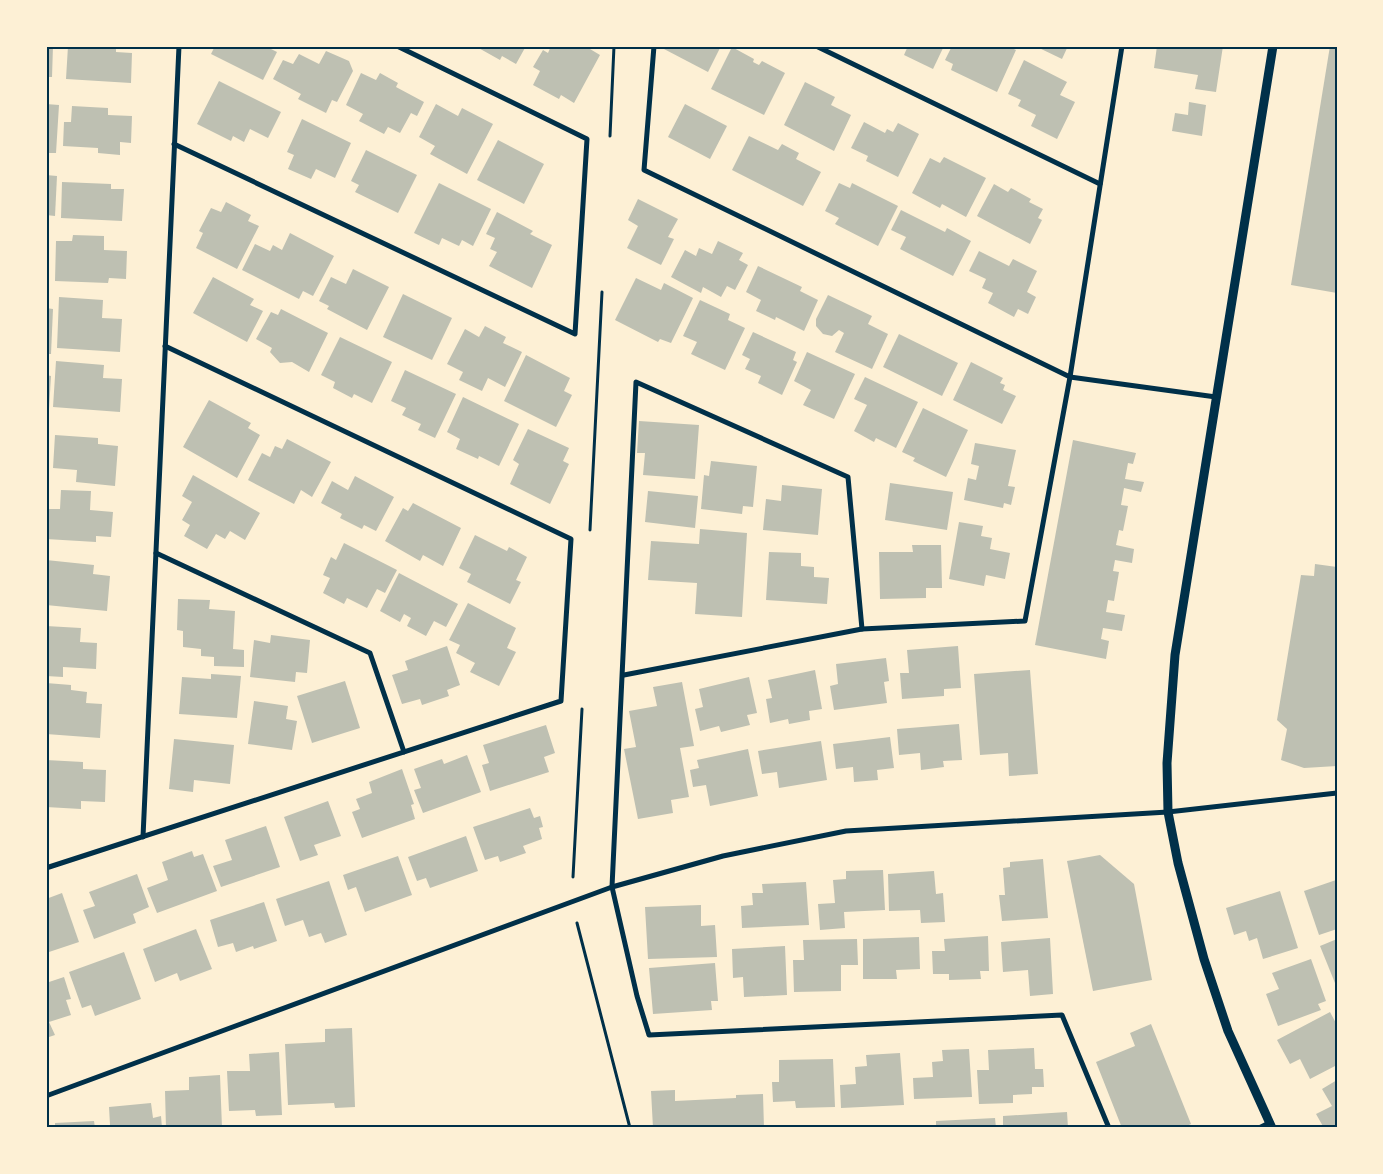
<svg xmlns="http://www.w3.org/2000/svg" width="1383" height="1174" viewBox="0 0 1383 1174" font-family="Inter,sans-serif">
  <rect width="100%" height="100%" fill="#fdf0d5"/>
  <g fill="#bec0b2">
    <polygon points="46,46 53,46 52,77 46,77"/>
    <polygon points="68,46 116,46 116,52 132,53 131,83 66,79"/>
    <polygon points="215,46 270,46 269,48 277,52 263,80 211,54"/>
    <polygon points="475,46 526,46 516,64 502,56 500,60"/>
    <polygon points="551,46 585,46 600,55 574,103 561,95 559,99 533,85 540,71 533,67 543,50 548,53"/>
    <polygon points="665,46 721,46 708,72 664,49"/>
    <polygon points="908,46 944,46 933,69 904,55"/>
    <polygon points="952,46 1007,46 1016,50 997,92 951,70 953,64 945,60"/>
    <polygon points="1035,46 1068,46 1062,59"/>
    <polygon points="1157,46 1223,46 1216,92 1195,89 1198,75 1154,68"/>
    <polygon points="1330,46 1337,46 1337,293 1291,285"/>
    <polygon points="732,47 754,59 753,62 759,65 762,61 785,73 764,115 711,89"/>
    <polygon points="326,51 349,61 353,71 337,102 332,100 326,113 298,99 301,94 273,79 283,60 293,64 299,54 319,64"/>
    <polygon points="1024,60 1067,82 1060,95 1075,102 1057,139 1031,126 1036,115 1018,106 1021,100 1008,94"/>
    <polygon points="361,73 376,80 380,73 398,83 396,87 424,102 417,116 411,113 400,133 388,127 384,134 359,121 363,114 346,105"/>
    <polygon points="219,81 281,112 268,138 250,129 244,142 233,136 231,141 197,124"/>
    <polygon points="805,82 835,97 831,105 851,115 834,151 784,125"/>
    <polygon points="1189,102 1206,105 1202,136 1172,131 1175,113 1188,115"/>
    <polygon points="46,104 59,105 56,153 46,153"/>
    <polygon points="436,104 458,116 462,108 493,124 467,174 430,154 435,146 419,137"/>
    <polygon points="685,104 727,126 710,159 668,137"/>
    <polygon points="72,106 108,108 108,115 132,116 131,143 120,142 120,155 98,153 98,148 63,146 64,122 71,122"/>
    <polygon points="302,119 351,143 335,178 316,169 311,179 288,169 294,155 287,152"/>
    <polygon points="864,122 885,133 887,129 893,132 898,123 919,134 898,177 866,161 868,156 851,148"/>
    <polygon points="749,136 778,150 782,144 799,153 796,159 821,172 803,206 732,170"/>
    <polygon points="498,140 544,164 524,204 477,180"/>
    <polygon points="366,150 417,175 398,213 355,192 359,185 351,181"/>
    <polygon points="944,157 986,178 966,217 942,204 940,208 912,193 930,158 940,163"/>
    <polygon points="46,175 57,176 55,216 46,215"/>
    <polygon points="62,182 111,184 111,189 124,189 122,221 61,218"/>
    <polygon points="439,183 491,209 473,246 462,240 459,246 442,238 439,245 414,233"/>
    <polygon points="839,183 850,188 852,183 898,206 878,246 835,224 839,218 825,211"/>
    <polygon points="994,184 1008,192 1011,188 1031,199 1029,202 1043,209 1038,218 1042,220 1030,244 977,216"/>
    <polygon points="638,199 678,219 668,237 674,239 661,265 627,248 638,226 628,220"/>
    <polygon points="226,202 251,215 248,221 259,226 237,269 196,248 203,233 199,231 211,208 221,212"/>
    <polygon points="901,210 945,232 947,228 971,241 953,276 900,249 906,237 891,230"/>
    <polygon points="497,212 533,231 530,234 552,245 532,288 489,266 497,252 490,249 495,238 486,234"/>
    <polygon points="290,233 334,256 313,296 303,291 299,299 242,270 255,244 270,251 273,245 282,250"/>
    <polygon points="73,235 104,236 104,250 127,251 126,279 109,278 108,283 55,281 56,241 72,241"/>
    <polygon points="718,241 743,253 739,260 748,265 735,290 727,286 721,297 703,287 701,293 671,277 685,250 696,256 699,248 712,254"/>
    <polygon points="979,251 1009,266 1013,259 1037,271 1027,292 1036,297 1028,314 1018,309 1014,317 988,303 993,293 982,288 986,279 969,271"/>
    <polygon points="758,266 802,287 800,291 818,300 804,331 776,317 775,320 756,311 761,300 746,292"/>
    <polygon points="353,269 389,287 367,330 327,309 329,306 319,301 331,277 346,284"/>
    <polygon points="213,277 254,299 250,305 263,311 247,342 193,313"/>
    <polygon points="636,278 661,290 664,283 693,298 671,343 660,339 658,342 615,320"/>
    <polygon points="403,294 452,318 432,360 383,337"/>
    <polygon points="828,295 872,316 868,324 888,334 872,369 835,352 844,333 839,330 832,336 823,334 816,326 816,319"/>
    <polygon points="59,297 103,300 102,318 122,319 120,352 57,348"/>
    <polygon points="700,300 730,314 728,320 745,328 725,370 691,354 697,342 683,336"/>
    <polygon points="46,308 53,309 51,354 46,354"/>
    <polygon points="281,309 328,333 309,372 292,362 280,363 270,352 272,348 256,339 271,312 278,315"/>
    <polygon points="485,326 506,337 503,343 522,352 505,387 488,378 482,391 459,380 463,372 447,364 465,329 479,337"/>
    <polygon points="753,332 796,352 793,360 797,362 782,395 758,383 761,376 745,369 750,359 742,355"/>
    <polygon points="899,334 958,363 942,396 883,367"/>
    <polygon points="340,337 392,362 372,403 354,394 352,398 333,388 335,382 321,375"/>
    <polygon points="807,352 855,374 834,419 803,405 811,390 794,381"/>
    <polygon points="526,355 570,378 564,391 572,395 556,427 504,401"/>
    <polygon points="56,361 104,365 103,378 122,379 120,412 53,407"/>
    <polygon points="971,362 1003,378 1000,383 1005,385 1003,390 1016,396 1002,424 953,400"/>
    <polygon points="405,370 456,394 435,438 418,430 421,424 402,415 406,408 391,401"/>
    <polygon points="46,375 51,376 48,426 46,426"/>
    <polygon points="865,377 918,402 896,448 876,438 874,442 854,431 867,405 854,399"/>
    <polygon points="463,397 519,424 499,466 479,456 478,459 456,449 460,439 447,432"/>
    <polygon points="209,400 251,423 248,428 260,435 237,478 183,447"/>
    <polygon points="923,408 968,430 946,477 913,461 915,458 902,452"/>
    <polygon points="639,421 699,425 695,479 643,475 645,453 637,453"/>
    <polygon points="528,429 569,448 563,461 569,464 550,504 510,484 519,464 513,460"/>
    <polygon points="55,435 98,438 98,444 118,446 115,486 76,482 77,470 53,468"/>
    <polygon points="287,439 331,462 312,497 301,490 294,504 248,480 262,453 270,457 275,446 282,449"/>
    <polygon points="1073,440 1136,453 1133,464 1128,463 1125,479 1144,482 1141,492 1124,488 1121,505 1128,506 1123,531 1119,530 1116,545 1134,549 1132,563 1115,560 1113,571 1119,572 1114,601 1108,600 1106,612 1125,615 1122,631 1103,628 1101,639 1109,641 1106,659 1035,645"/>
    <polygon points="975,443 1016,450 1008,486 1015,487 1011,505 1004,503 1003,508 964,500 968,478 976,480 979,466 971,464"/>
    <polygon points="711,461 757,466 753,507 743,506 742,514 701,509 704,475 709,476"/>
    <polygon points="193,475 260,513 245,540 230,531 225,539 216,534 207,549 184,536 190,525 182,520 192,502 182,496"/>
    <polygon points="355,476 394,497 376,531 364,525 362,529 340,518 342,514 321,503 332,481 348,490"/>
    <polygon points="890,483 953,492 947,530 885,520"/>
    <polygon points="782,485 822,489 818,535 763,530 766,499 781,501"/>
    <polygon points="61,490 91,491 90,510 113,512 111,537 96,536 96,542 46,539 46,509 60,509"/>
    <polygon points="648,491 698,496 695,528 645,522"/>
    <polygon points="413,503 461,528 443,566 423,555 420,561 385,541 403,508 408,511"/>
    <polygon points="959,522 983,526 981,536 992,538 990,549 1010,553 1005,579 986,575 984,586 949,579"/>
    <polygon points="700,529 747,533 742,617 695,614 697,583 648,580 651,541 699,544"/>
    <polygon points="475,535 507,551 509,547 527,557 516,580 521,582 510,604 467,582 471,574 459,568"/>
    <polygon points="344,543 397,570 385,593 377,589 367,608 347,598 344,604 323,593 330,578 323,575 331,557 336,560"/>
    <polygon points="912,545 941,545 942,588 926,588 926,598 880,599 879,552 913,552"/>
    <polygon points="769,552 801,553 801,566 814,567 814,577 829,578 827,604 766,600"/>
    <polygon points="46,560 94,565 93,574 110,576 107,611 46,605"/>
    <polygon points="1315,564 1337,567 1337,766 1304,768 1281,760 1287,729 1277,720 1301,575 1314,576"/>
    <polygon points="399,573 458,604 446,627 434,621 426,636 407,626 411,618 404,614 400,622 380,611"/>
    <polygon points="178,599 210,600 209,609 235,611 233,649 244,650 244,667 214,666 214,657 201,656 201,649 183,647 183,631 177,630"/>
    <polygon points="468,603 516,628 507,648 516,652 499,686 470,672 475,663 456,653 460,645 449,640"/>
    <polygon points="46,626 81,628 80,642 97,643 96,669 63,667 63,677 46,676"/>
    <polygon points="271,635 310,640 307,673 296,672 295,682 250,677 254,640 270,643"/>
    <polygon points="447,646 460,685 447,690 449,696 422,705 420,699 402,704 392,675 408,670 405,661"/>
    <polygon points="958,646 961,688 944,689 944,696 902,699 900,673 909,673 907,650"/>
    <polygon points="886,658 889,681 884,682 887,703 834,710 830,686 838,684 836,664"/>
    <polygon points="815,670 822,709 809,711 810,720 789,724 788,719 770,723 766,699 772,698 768,680"/>
    <polygon points="1030,670 1038,774 1009,776 1008,753 980,755 974,674"/>
    <polygon points="211,674 241,676 237,718 179,714 182,677 211,679"/>
    <polygon points="749,677 757,713 747,715 750,725 721,732 719,726 700,731 695,709 703,707 699,689"/>
    <polygon points="345,681 360,728 312,743 297,696"/>
    <polygon points="682,682 694,746 680,748 689,797 671,800 673,813 638,819 624,749 636,747 629,711 657,706 653,687"/>
    <polygon points="46,683 71,685 71,690 87,692 86,703 102,704 100,738 46,734"/>
    <polygon points="254,701 288,706 286,719 297,721 292,750 248,744"/>
    <polygon points="959,724 962,760 943,761 944,767 921,770 920,753 899,755 897,729"/>
    <polygon points="546,725 555,753 544,757 549,772 490,791 482,765 489,763 483,745"/>
    <polygon points="890,737 894,768 877,770 878,780 854,782 853,767 836,769 833,744"/>
    <polygon points="174,739 234,745 230,784 194,780 193,792 169,789"/>
    <polygon points="821,741 827,780 779,788 777,772 762,774 758,751"/>
    <polygon points="748,749 758,796 710,806 706,785 693,787 690,770 699,768 697,760"/>
    <polygon points="467,755 481,792 423,813 414,790 421,788 414,769 442,759 444,764"/>
    <polygon points="46,760 83,762 83,769 106,770 105,802 81,801 81,809 46,807"/>
    <polygon points="402,769 414,804 411,805 415,819 362,838 352,812 360,809 356,799 372,793 369,782"/>
    <polygon points="328,801 341,836 314,845 318,855 300,861 284,817"/>
    <polygon points="530,808 534,818 540,816 543,827 539,828 542,839 523,846 526,853 500,862 498,856 485,860 473,827"/>
    <polygon points="266,826 280,867 221,887 213,866 232,860 225,840"/>
    <polygon points="466,836 478,871 430,888 426,878 417,881 408,857"/>
    <polygon points="192,851 194,857 203,854 217,891 157,913 147,888 168,880 162,862"/>
    <polygon points="1100,855 1134,884 1152,980 1093,991 1067,861"/>
    <polygon points="398,856 412,895 365,912 356,887 348,890 343,875"/>
    <polygon points="1043,859 1048,918 1002,921 999,895 1005,895 1003,868 1010,867 1010,862"/>
    <polygon points="883,870 885,910 844,912 845,928 820,930 818,904 835,903 833,880 846,879 846,871"/>
    <polygon points="934,871 936,894 943,893 945,922 921,923 920,910 889,911 888,874"/>
    <polygon points="137,874 149,907 133,914 136,923 94,939 83,910 95,906 89,892"/>
    <polygon points="1336,880 1337,929 1319,935 1304,891"/>
    <polygon points="329,881 347,935 325,943 321,933 309,937 303,920 285,926 276,899"/>
    <polygon points="806,882 809,925 742,928 741,906 753,905 752,893 763,893 762,884"/>
    <polygon points="1280,891 1298,948 1263,959 1257,938 1249,941 1246,931 1234,935 1226,908"/>
    <polygon points="62,893 79,942 46,953 46,899"/>
    <polygon points="264,902 277,941 254,949 253,946 236,952 233,943 218,947 210,920"/>
    <polygon points="701,905 701,926 715,925 717,957 648,959 645,907"/>
    <polygon points="196,929 212,969 180,981 177,973 155,982 143,949"/>
    <polygon points="988,936 989,971 980,971 981,979 949,980 949,974 933,974 932,951 945,951 944,939"/>
    <polygon points="919,937 920,969 896,970 897,979 863,979 863,939"/>
    <polygon points="1050,938 1053,994 1030,996 1028,970 1003,972 1001,942"/>
    <polygon points="857,939 858,965 841,965 841,991 794,992 793,960 804,960 803,940"/>
    <polygon points="1337,939 1337,988 1320,946"/>
    <polygon points="785,946 787,995 744,997 743,977 733,978 732,949"/>
    <polygon points="124,952 141,999 95,1016 91,1005 82,1008 69,972"/>
    <polygon points="1311,959 1326,1001 1318,1004 1321,1010 1278,1026 1266,994 1279,989 1272,973"/>
    <polygon points="715,963 718,1001 711,1001 712,1010 653,1014 649,968"/>
    <polygon points="64,977 71,999 66,1000 71,1015 49,1022 55,1035 46,1038 46,983"/>
    <polygon points="1330,1012 1337,1025 1337,1065 1310,1079 1300,1059 1290,1064 1277,1040"/>
    <polygon points="1151,1024 1191,1124 1182,1128 1122,1128 1096,1062 1135,1046 1130,1033"/>
    <polygon points="352,1028 355,1107 335,1108 334,1103 288,1105 285,1044 325,1042 325,1029"/>
    <polygon points="1034,1048 1035,1069 1043,1069 1044,1087 1032,1087 1032,1094 1013,1095 1013,1103 979,1104 977,1070 989,1070 988,1050"/>
    <polygon points="969,1049 972,1097 914,1099 913,1078 933,1077 932,1062 943,1061 942,1050"/>
    <polygon points="279,1052 282,1115 256,1116 255,1110 229,1111 227,1071 250,1071 249,1054"/>
    <polygon points="900,1053 904,1105 841,1108 840,1085 856,1084 855,1067 867,1066 866,1055"/>
    <polygon points="833,1059 835,1107 796,1108 795,1101 773,1102 772,1082 779,1082 779,1060"/>
    <polygon points="220,1075 222,1128 166,1128 165,1091 189,1090 189,1077"/>
    <polygon points="1337,1080 1337,1128 1324,1128 1316,1114 1332,1106 1322,1089"/>
    <polygon points="675,1090 675,1101 736,1098 736,1095 763,1094 764,1128 653,1128 651,1091"/>
    <polygon points="151,1103 153,1118 161,1116 162,1128 103,1128 103,1125 110,1125 109,1107"/>
    <polygon points="1067,1112 1068,1128 1003,1128 1003,1116"/>
    <polygon points="995,1118 996,1128 936,1128 936,1121"/>
    <polygon points="94,1121 95,1128 55,1128 55,1123"/>
  </g>
  <g fill="none" stroke-linecap="round" stroke-linejoin="round">
    <g stroke="#003049" stroke-width="3">
      <polyline points="610,136 614,46"/>
      <polyline points="590,530 602,292"/>
      <polyline points="573,877 582,709"/>
      <polyline points="577,923 630,1128"/>
    </g>
    <g stroke="#003049" stroke-width="5">
      <polyline points="654,46 644,170 1070,377 1216,397"/>
      <polyline points="816,46 1100,184"/>
      <polyline points="174,144 575,334 587,139 397,46"/>
      <polyline points="156,553 370,653 404,752"/>
      <polyline points="862,629 848,477 636,382 612,887 637,996 649,1035 1062,1015 1109,1128"/>
      <polyline points="624,675 862,629 1025,621 1070,377 1122,46"/>
      <polyline points="143,837 179,46"/>
      <polyline points="46,868 561,701 571,539 165,346"/>
      <polyline points="46,1096 612,887 723,856 846,831 1168,812 1337,793"/>
      <polyline points="1259,1128 1269,1123"/>
    </g>
    <polyline stroke="#003049" stroke-width="9" points="1272,1128 1228,1031 1204,959 1178,863 1168,812 1167,763 1175,655 1273,46"/>
  </g>
  <rect width="1383" height="1174" fill="none" stroke="#fdf0d5" stroke-width="95"/>
  <rect x="48" y="48" width="1288" height="1078" fill="none" stroke="#003049" stroke-width="2"/>
</svg>
